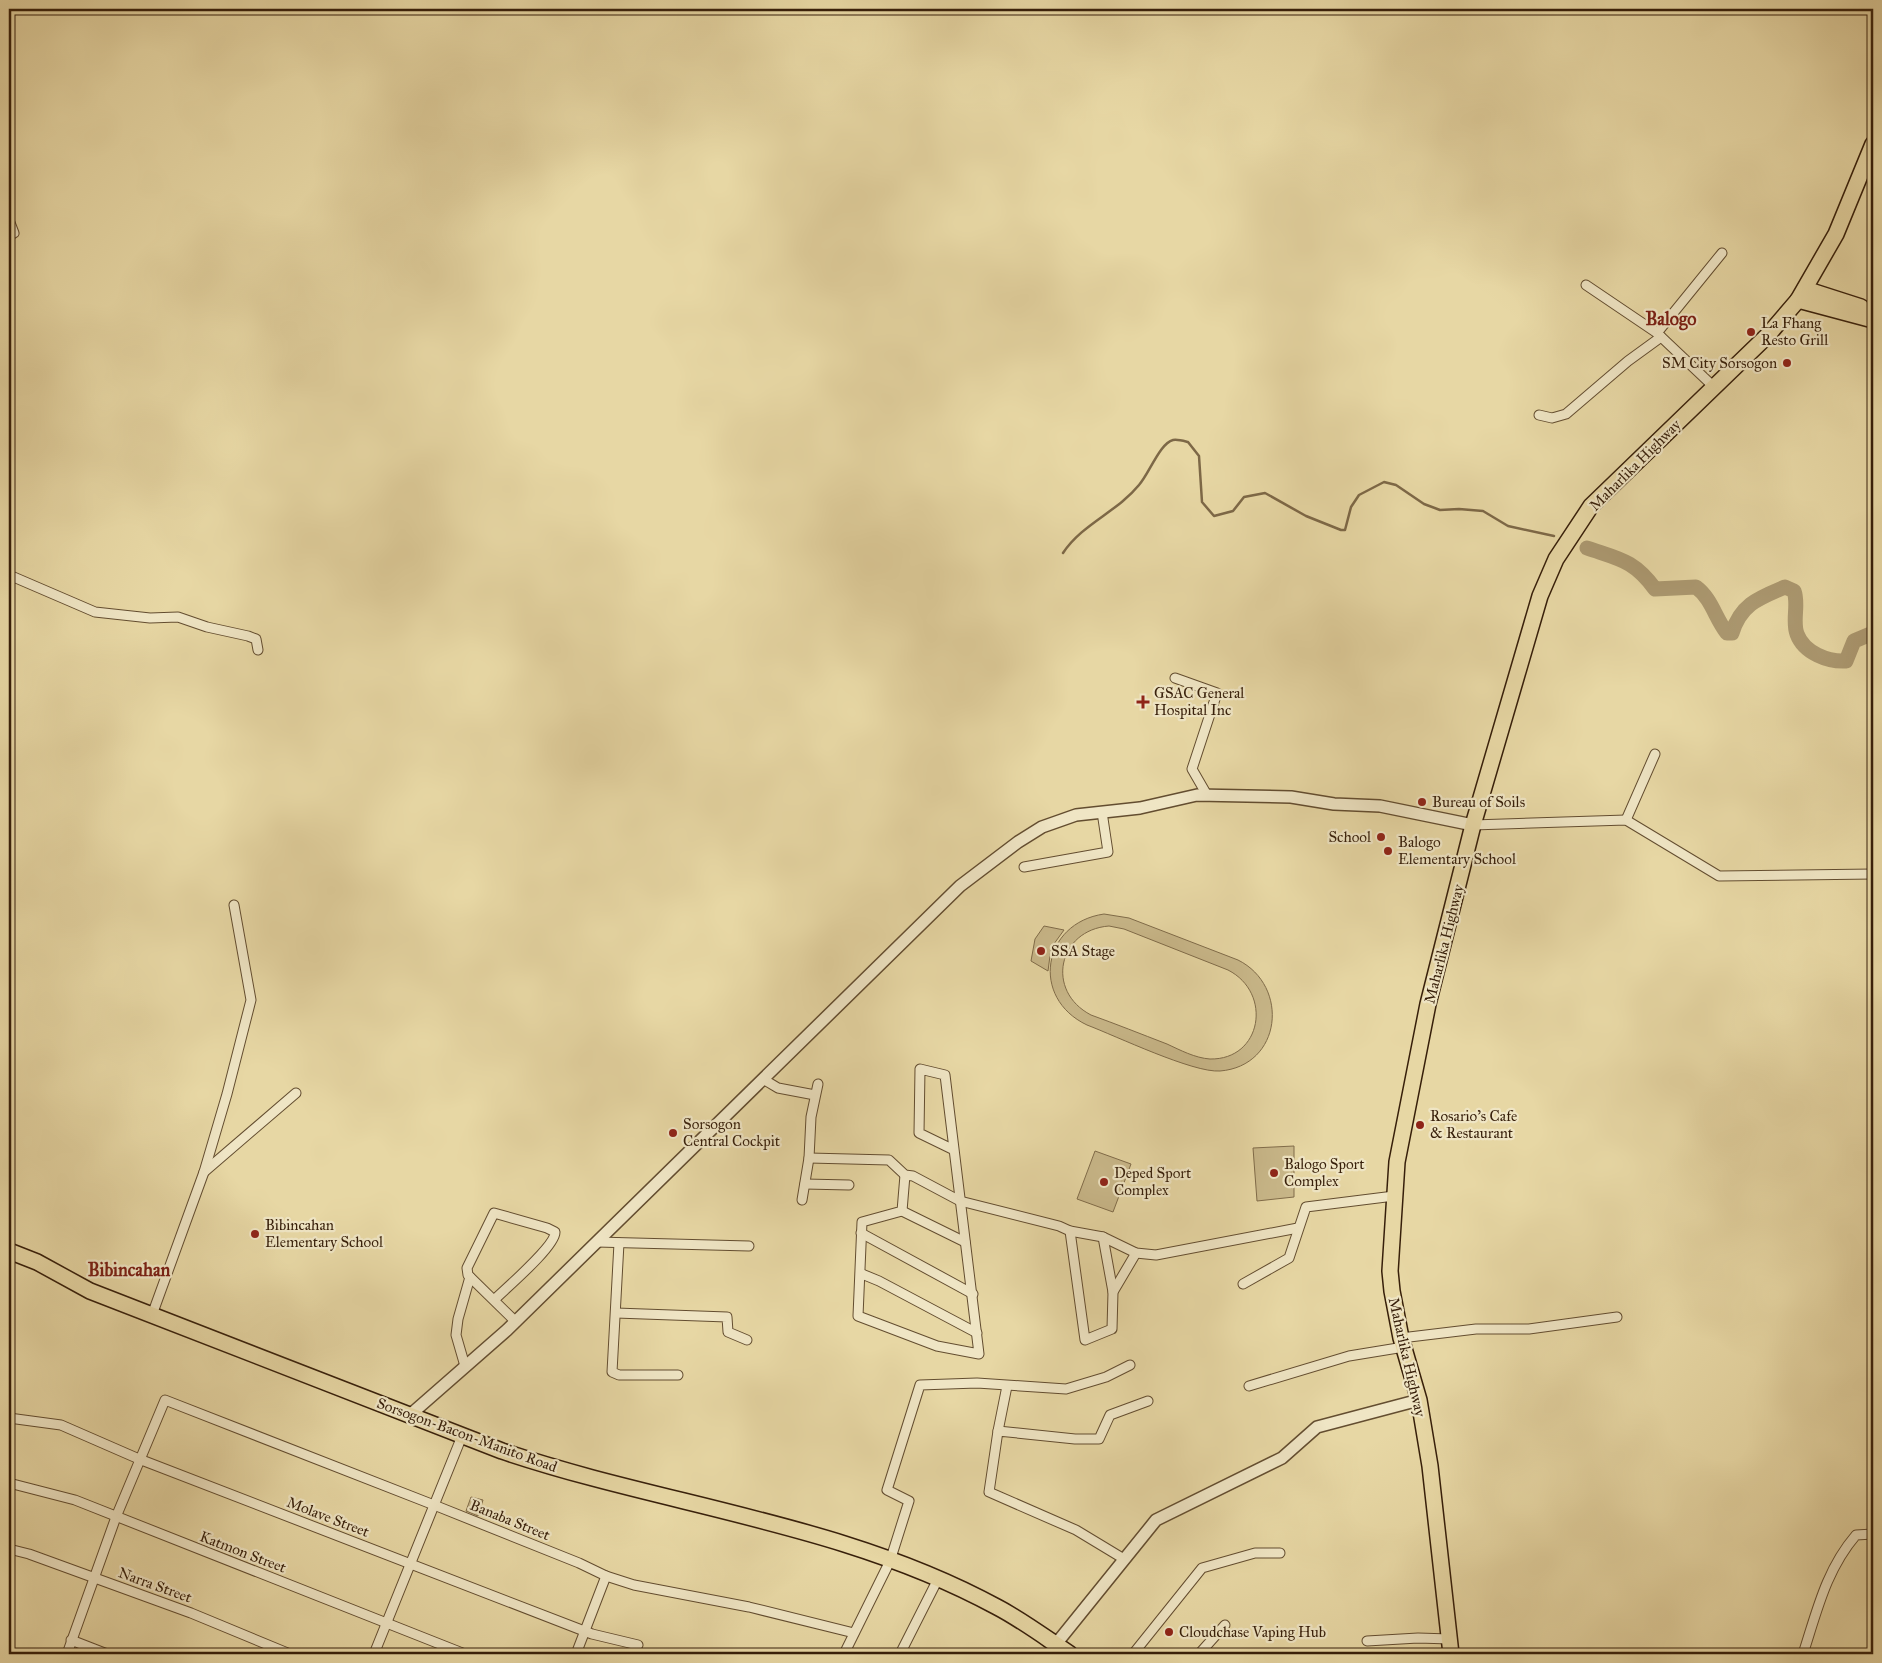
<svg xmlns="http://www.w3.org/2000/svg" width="1882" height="1663" viewBox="0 0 1882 1663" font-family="'IM FELL Great Primer',serif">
  <rect width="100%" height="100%" fill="#e7d7a4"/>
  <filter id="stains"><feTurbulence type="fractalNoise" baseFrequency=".004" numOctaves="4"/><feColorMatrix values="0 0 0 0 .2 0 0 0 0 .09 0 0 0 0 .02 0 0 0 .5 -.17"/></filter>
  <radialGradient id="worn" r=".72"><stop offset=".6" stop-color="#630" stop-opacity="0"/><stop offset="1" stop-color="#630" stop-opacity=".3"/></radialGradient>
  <g fill="#c9b88a" stroke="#806c4a" fill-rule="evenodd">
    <path d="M1104 914 1129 918 1238 960C1290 986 1282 1066 1220 1071 1193 1073 1116 1036 1087 1025 1030 998 1042 923 1104 914ZM1109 926 1124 929 1228 970C1273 993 1262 1060 1210 1059 1195 1058 1180 1050 1167 1044 1141 1034 1116 1024 1091 1015 1045 991 1058 930 1109 926Z"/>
    <polygon points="1044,926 1064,930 1051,948 1048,971 1031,961 1035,939"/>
    <polygon points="1294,1146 1294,1197 1257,1201 1253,1148"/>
    <polygon points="1095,1151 1131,1164 1113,1212 1077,1199"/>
    <polygon points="471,1497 483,1500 478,1516 466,1511"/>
  </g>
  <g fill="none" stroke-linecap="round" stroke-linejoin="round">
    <path stroke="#7d6847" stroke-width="2.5" d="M1063 553C1082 524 1117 512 1139 485 1149 474 1160 443 1173 440 1177 439 1184 441 1188 442L1199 456 1202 502 1214 516 1233 511 1244 497 1265 493 1306 516 1341 530H1345L1351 507 1359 495 1384 482 1396 485 1424 504 1440 510 1459 509 1483 511 1508 526 1554 536"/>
    <path stroke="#ab9870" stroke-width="15" d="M1587 548C1619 559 1634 560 1655 589L1696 587C1712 599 1715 618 1727 633H1732C1741 604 1759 598 1785 587L1794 591C1799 604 1792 621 1797 634 1804 653 1828 662 1846 661L1854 641 1873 633"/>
    <defs>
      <g id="minor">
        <polyline points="9,220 14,233 9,236"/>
        <polyline points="1586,285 1657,333 1714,387"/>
        <polyline points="1657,333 1722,253"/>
        <polyline points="1539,415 1552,418 1566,414 1628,361 1661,337"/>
        <polyline points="9,575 95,612 150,618 178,617 207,627 248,636 256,639 258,650"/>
        <polyline points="1175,678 1217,693 1192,769 1207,795"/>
        <polyline points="1626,820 1655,754"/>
        <polyline points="1473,825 1626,820 1719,876 1873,874"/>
        <polyline points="1024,867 1108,852 1102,812"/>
        <polyline points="763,1079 778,1088 815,1095"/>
        <polyline points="809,1158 889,1160 905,1175 913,1176 960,1201 1059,1226 1070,1231 1103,1237 1136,1253 1156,1255 1298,1228"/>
        <polyline points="204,1172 296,1093"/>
        <polyline points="905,1175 902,1211 862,1222 858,1316 937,1346 979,1354 945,1075 920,1069 919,1133 954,1150"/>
        <polyline points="805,1184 849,1185"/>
        <polyline points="802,1200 809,1158 811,1117 818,1084"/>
        <polyline points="902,1211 965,1242"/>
        <polyline points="1070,1231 1085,1340 1112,1329 1113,1292 1136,1253"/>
        <polyline points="861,1233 973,1294"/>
        <polyline points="1103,1237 1113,1292"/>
        <polyline points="597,1242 749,1246"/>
        <polyline points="619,1243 612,1372 619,1375 678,1375"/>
        <polyline points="862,1274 879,1281 977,1333"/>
        <polyline points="1243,1284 1289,1258 1306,1207 1394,1196"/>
        <path d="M494 1300C505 1289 556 1246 555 1232L547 1228 494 1213 467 1268 468 1275 516 1322"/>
        <polyline points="616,1313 727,1317 728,1332 747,1340"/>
        <polyline points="152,1315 204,1172 227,1094 251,1000 234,905"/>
        <polyline points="1401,1338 1476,1329 1529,1329 1617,1317"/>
        <polyline points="465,1366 456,1335 458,1319 470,1277"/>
        <polyline points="1249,1386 1349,1356 1404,1347"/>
        <polyline points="9,1418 61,1425 139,1459 592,1634 638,1645"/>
        <polyline points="998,1431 1007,1386"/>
        <polyline points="9,1483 75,1500 465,1654"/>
        <polyline points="9,1549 29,1554 191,1613 290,1654"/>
        <polyline points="1124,1559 1076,1530 989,1492 998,1431 1075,1439 1099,1439 1110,1415 1148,1401"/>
        <polyline points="71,1640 107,1654"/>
        <polyline points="1367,1641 1418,1638 1450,1639"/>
        <polyline points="67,1654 116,1517 165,1400 434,1505 579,1563 606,1576 634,1585 749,1607 854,1633"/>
        <polyline points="374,1654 462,1436"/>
        <polyline points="576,1654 606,1576"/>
        <polyline points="844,1654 890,1561 909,1501 887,1490 920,1385 977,1383 1066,1389 1106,1377 1130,1365"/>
        <polyline points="900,1654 938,1579"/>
        <polyline points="1133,1654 1202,1568 1255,1553 1280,1553"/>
        <polyline points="1199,1654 1225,1625"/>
        <path d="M1803 1654C1817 1611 1826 1570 1856 1535L1873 1534"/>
      </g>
      <g id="tertiary">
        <polyline points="410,1415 507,1330 960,886 1018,842 1042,827 1076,815 1140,808 1197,795 1291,797 1334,804 1380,806 1473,825"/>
        <polyline points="1056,1644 1156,1520 1282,1458 1317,1427 1419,1400"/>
      </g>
      <g id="primary">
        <path d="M9 1251 37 1262 90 1291 502 1451C665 1506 843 1523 997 1607 1022 1620 1046 1638 1070 1654"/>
        <polyline points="1451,1654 1430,1466 1419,1400 1401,1338 1392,1291 1390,1271 1397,1162 1428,1004 1473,825 1540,596 1556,559 1591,506 1768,335 1798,300"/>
      </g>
      <g id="trunk">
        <polyline points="1873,144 1836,234 1798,300 1873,320"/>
        <polyline points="1805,289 1861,307"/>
      </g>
    </defs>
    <use href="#minor" stroke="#634d30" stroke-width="11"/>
    <use href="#tertiary" stroke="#634d30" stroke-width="14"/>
    <use href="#primary" stroke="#371f0a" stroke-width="18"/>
    <use href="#trunk" stroke="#371f0a" stroke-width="18"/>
    <use href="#minor" stroke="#efe5c4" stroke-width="9"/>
    <use href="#tertiary" stroke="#efe5c4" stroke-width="11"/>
    <use href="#primary" stroke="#e7d7a4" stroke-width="15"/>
    <use href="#trunk" stroke="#e7d7a4" stroke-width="15"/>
  </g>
  <g fill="#8f2418" stroke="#efe5c4" stroke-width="2">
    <circle cx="1751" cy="332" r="5"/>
    <circle cx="1787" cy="363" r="5"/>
    <path d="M1140.5 694.5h5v5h5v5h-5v5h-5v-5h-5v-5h5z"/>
    <circle cx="1422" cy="802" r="5"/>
    <circle cx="1381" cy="837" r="5"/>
    <circle cx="1388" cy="851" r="5"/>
    <circle cx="1041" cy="951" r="5"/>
    <circle cx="1420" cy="1125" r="5"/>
    <circle cx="673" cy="1133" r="5"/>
    <circle cx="1274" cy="1173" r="5"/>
    <circle cx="1104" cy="1182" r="5"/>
    <circle cx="255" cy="1234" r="5"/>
    <circle cx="1169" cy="1632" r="5"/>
  </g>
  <g text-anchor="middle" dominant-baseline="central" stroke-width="4.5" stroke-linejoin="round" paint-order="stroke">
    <g font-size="15" fill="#371f0a" stroke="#efe5c4" text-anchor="start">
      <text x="1761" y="323">La Fhang<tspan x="1761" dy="17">Resto Grill</tspan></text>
      <text x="1777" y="363" text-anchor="end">SM City Sorsogon</text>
      <text x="1154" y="693">GSAC General<tspan x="1154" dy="17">Hospital Inc</tspan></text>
      <text x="1432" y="802">Bureau of Soils</text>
      <text x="1371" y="837" text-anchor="end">School</text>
      <text x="1398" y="842">Balogo<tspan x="1398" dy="17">Elementary School</tspan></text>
      <text x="1051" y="951">SSA Stage</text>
      <text x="1430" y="1116">Rosario's Cafe<tspan x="1430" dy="17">&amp; Restaurant</tspan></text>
      <text x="683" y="1124">Sorsogon<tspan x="683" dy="17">Central Cockpit</tspan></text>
      <text x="1284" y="1164">Balogo Sport<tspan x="1284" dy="17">Complex</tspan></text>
      <text x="1114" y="1173">Deped Sport<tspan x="1114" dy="17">Complex</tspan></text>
      <text x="265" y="1225">Bibincahan<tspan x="265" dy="17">Elementary School</tspan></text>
      <text x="1179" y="1632">Cloudchase Vaping Hub</text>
    </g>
    <g font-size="15" fill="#371f0a" stroke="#efe5c4">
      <text transform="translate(1635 465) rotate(-45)">Maharlika Highway</text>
      <text transform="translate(1444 944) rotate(-76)">Maharlika Highway</text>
      <text transform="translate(1407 1357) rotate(77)">Maharlika Highway</text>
      <text transform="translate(467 1435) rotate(20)">Sorsogon-Bacon-Manito Road</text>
      <text transform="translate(328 1517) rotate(21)">Molave Street</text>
      <text transform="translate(510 1520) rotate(22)">Banaba Street</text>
      <text transform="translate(243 1552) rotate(21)">Katmon Street</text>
      <text transform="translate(155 1585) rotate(20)">Narra Street</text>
    </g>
    <g font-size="18" font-weight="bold" fill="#7a1f14" stroke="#efe5c4">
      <text x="1671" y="319">Balogo</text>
      <text x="129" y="1270">Bibincahan</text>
    </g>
  </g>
  <rect width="1882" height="1663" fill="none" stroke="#e7d7a4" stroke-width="30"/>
  <rect x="10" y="10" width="1862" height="1643" fill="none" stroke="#371f0a" stroke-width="2.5"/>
  <rect x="15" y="15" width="1852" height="1633" fill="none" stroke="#371f0a"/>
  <rect width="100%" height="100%" filter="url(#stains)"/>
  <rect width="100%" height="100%" fill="url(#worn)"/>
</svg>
